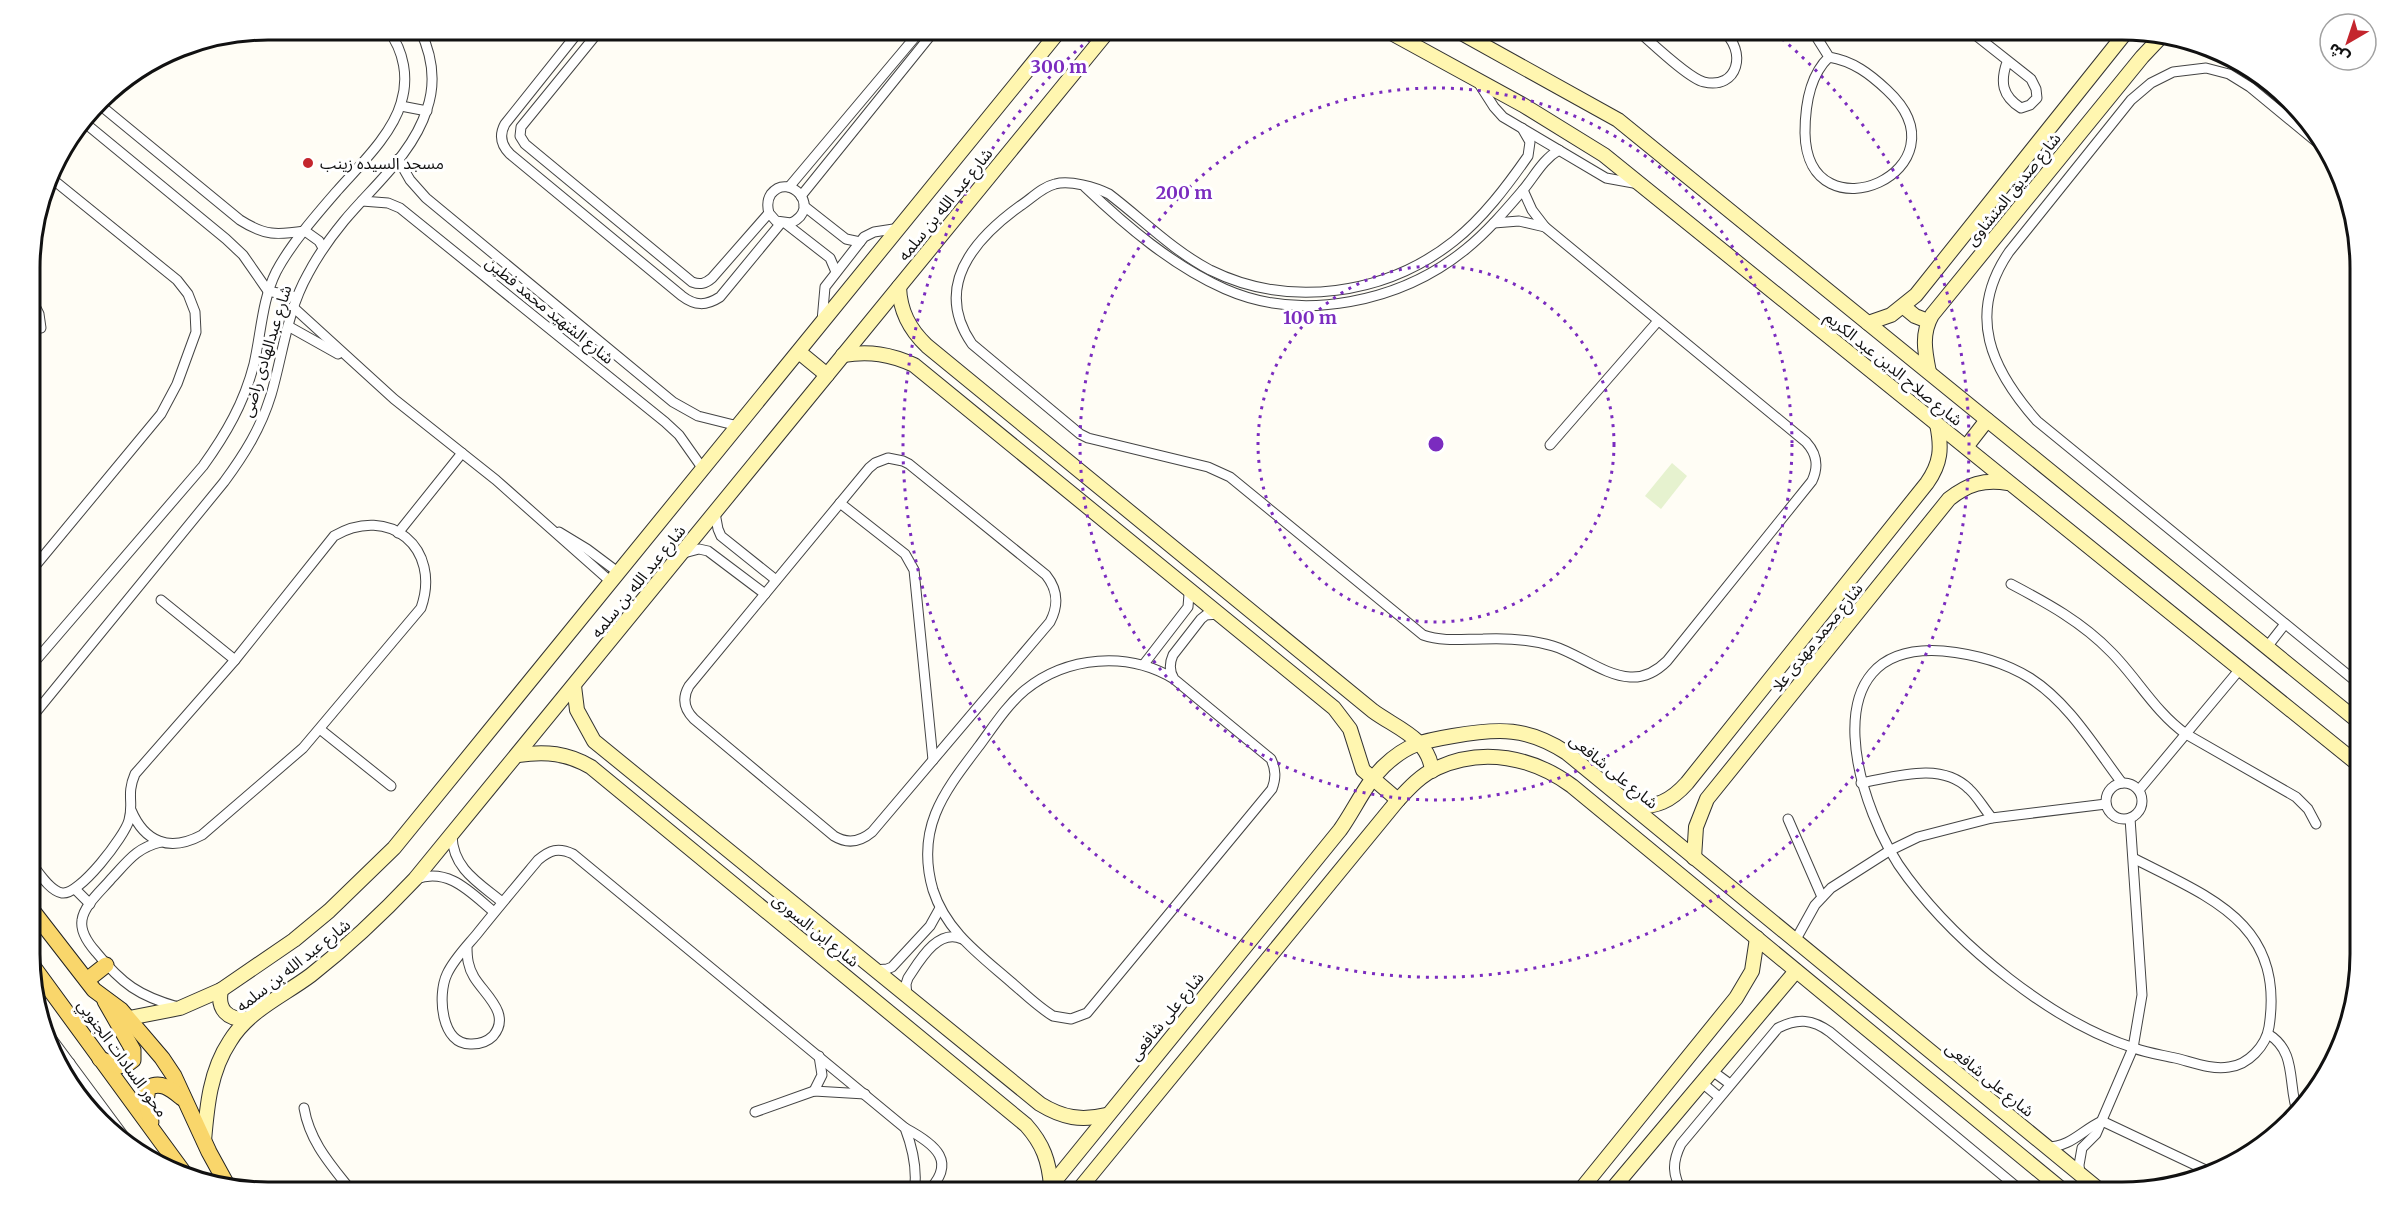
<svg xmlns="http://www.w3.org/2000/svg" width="2390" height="1223" viewBox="0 0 2390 1223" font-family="Merriweather,'Noto Sans Arabic',serif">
  <rect width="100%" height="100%" fill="#fffdf5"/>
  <polygon fill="#e6f2cf" points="1672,463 1687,476 1661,509 1645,496"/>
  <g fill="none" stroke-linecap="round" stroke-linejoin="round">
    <defs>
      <g id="street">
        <path d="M580 30 505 124C499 135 501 145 510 154L682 296C695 306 706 306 720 297L781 223"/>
        <path d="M600 30 521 127 520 136 525 144 692 282C700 285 705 284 712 278L769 213C767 206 767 200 771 194 789 171 823 208 791 223L776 221 769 213"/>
        <path d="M1637 30C1651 42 1688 78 1704 82 1738 90 1748 51 1722 30"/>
        <path d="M1812 30 1829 57C1853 61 1870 74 1887 90 1973 170 1807 242 1805 133 1805 106 1810 75 1829 57"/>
        <path d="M1969 30 2031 79 2036 89 2037 98 2030 105 2021 108C2002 96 2000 82 2007 62"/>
        <polyline points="1478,82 1494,107 1503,117 1606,178 1639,184"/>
        <path d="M100 105 240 220C265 236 277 235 305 231L319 241 323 248"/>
        <polyline points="401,106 427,111"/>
        <polyline points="85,123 226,239 243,255 268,291 296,297"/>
        <path d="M1522 128 1530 142 1528 156C1507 186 1483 218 1454 241 1386 295 1289 309 1210 270 1172 250 1142 219 1109 194 1095 187 1070 180 1055 184 1042 187 1031 199 1020 206 973 240 933 287 972 344L1080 434 1088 438 1208 467 1230 477 1423 635C1443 642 1463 639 1483 639 1507 638 1530 639 1553 646 1577 653 1605 676 1630 677 1645 678 1657 671 1667 661L1812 481C1819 466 1817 454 1806 442L1545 227 1532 210 1523 190"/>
        <path d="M2324 148 2250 87 2229 74 2206 68 2173 72 2151 83 2131 100 2009 252C1966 315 1991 369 2037 421L2359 684"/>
        <polyline points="398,159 410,180 426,198 673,402 698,416 738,426"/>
        <polyline points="789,187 921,30"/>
        <path d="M1085 187C1126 226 1173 266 1225 289 1302 323 1401 302 1466 249 1487 232 1505 211 1523 190 1534 177 1543 159 1559 150"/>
        <polyline points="801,196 935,30"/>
        <polyline points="362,201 388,203 400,208 665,422 679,435 703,469"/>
        <polyline points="804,206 846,239 860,242"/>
        <polyline points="785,223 830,258 836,272"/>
        <polyline points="1494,223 1519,221 1545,227"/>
        <polyline points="31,298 39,314 41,328"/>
        <polyline points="293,307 394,399 496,480 611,582"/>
        <polyline points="822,321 825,287 864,237 874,232 900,228"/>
        <polyline points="288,326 338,354"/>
        <polyline points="1550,445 1658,321"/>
        <path d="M888 458 903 461 909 464 1046 575C1058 590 1059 605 1050 622L872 832C860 842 847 844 834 836L694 719C684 709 682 698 689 686L869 468 875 463Z"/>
        <polyline points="840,503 905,554 914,570 933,760"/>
        <polyline points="715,513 718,529 721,536 776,580"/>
        <polyline points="559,532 587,549 619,573"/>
        <polyline points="398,533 462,453"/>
        <polyline points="684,553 699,549 708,551 765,594"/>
        <polyline points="31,571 161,414 177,384 196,332 195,312 188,294 177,280 51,178"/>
        <path d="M2011 584C2047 603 2082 622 2111 652 2137 678 2155 712 2186 734L2296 797 2308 809 2316 824"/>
        <polyline points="161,600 235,660"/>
        <polyline points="2267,647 2285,624"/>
        <polyline points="1144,664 1188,607 1189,594 1186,588"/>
        <path d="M31 666 203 466C226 434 244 403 254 364 261 334 262 300 276 272 290 245 317 214 337 191 358 167 392 135 401 103 409 78 404 51 388 30"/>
        <path d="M1174 679C1128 651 1067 656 1025 690 1007 705 993 727 979 746 944 792 915 828 933 890 946 931 980 955 1011 982 1025 994 1038 1007 1053 1016L1071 1019 1087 1013 1272 789C1276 778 1276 770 1271 759L1174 679C1169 671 1169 664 1173 655L1201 619 1206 615 1218 614"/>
        <path d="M32 717 224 482C244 455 261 428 271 395 283 354 287 311 308 274 318 255 330 238 344 221 373 186 413 154 427 109 436 83 432 55 420 30"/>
        <polyline points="321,730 391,786"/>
        <circle cx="2124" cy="801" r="18"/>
        <path d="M1861 783C1895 777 1941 761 1969 789 1978 797 1984 809 1992 818"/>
        <path d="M2122 783C2094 746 2069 703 2030 678 2004 662 1974 654 1943 651 1805 641 1858 814 1908 878 1959 946 2052 1022 2134 1048 2147 1053 2162 1055 2175 1058 2192 1062 2211 1070 2229 1067 2248 1065 2266 1046 2269 1027 2285 924 2211 898 2135 859"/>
        <polyline points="2139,790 2240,669"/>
        <polyline points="1788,819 1822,897"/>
        <path d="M452 836C453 869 479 883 502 902"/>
        <path d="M161 842C136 848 128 861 111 879 102 890 84 905 82 920 80 932 88 943 96 952 122 984 139 996 178 1007"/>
        <path d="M32 864C39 873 50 891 62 893 79 896 125 836 129 820 134 802 126 795 135 774L235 660 334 536C389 504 442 548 421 608L303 748 202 835C170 852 145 843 131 810"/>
        <path d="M416 879C449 867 471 893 494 912"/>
        <polyline points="75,889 90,904"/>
        <polyline points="1795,941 1815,905 1831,888 1889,851 1918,837 1992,818 2106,804"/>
        <path d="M467 946C467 958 468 967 474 977 484 994 512 1014 493 1036 487 1042 480 1044 472 1044 441 1046 437 995 447 974 454 959 467 946 477 934 497 909 518 884 538 860 550 850 558 847 573 854L905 1128C913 1149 918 1170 914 1193"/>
        <polyline points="874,970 887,969 892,967 930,926 940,908"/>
        <path d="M907 997 906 984 908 978C920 960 938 928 962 939"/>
        <path d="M2268 1034C2298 1052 2287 1085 2298 1114"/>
        <polyline points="52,1039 132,1147"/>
        <polyline points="1711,1070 1730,1084"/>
        <polyline points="68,1082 70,1063"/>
        <polyline points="1701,1082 1719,1097"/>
        <polyline points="814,1091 822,1075 819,1056"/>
        <path d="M304 1108C310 1143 332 1166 353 1193"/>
        <polyline points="755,1112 814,1091 865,1094"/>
        <path d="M905 1128C935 1144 959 1162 926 1193"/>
        <path d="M2047 1147C2071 1147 2082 1130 2102 1121L2212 1173"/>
        <polyline points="2080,1174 2079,1165 2082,1148 2096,1134 2133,1048 2142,995 2130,818"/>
        <path d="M1683 1193C1672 1175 1672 1162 1681 1144L1778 1028C1798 1018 1812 1019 1830 1032L2024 1193"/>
      </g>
      <g id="secondary">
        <polyline points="1386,30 1523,105 1604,155 2359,765"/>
        <polyline points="1456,30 1618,120 2359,722"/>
        <path d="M899 287C900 311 909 329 927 346L1373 711C1396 728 1429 738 1432 771"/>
        <polyline points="1904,307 1915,316 1928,321"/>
        <polyline points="1868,323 1891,315 1916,295 2127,31"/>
        <polyline points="799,352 827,375"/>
        <path d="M843 355C870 351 890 354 914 365L1334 708 1350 729 1363 770 1398 800"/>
        <path d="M1929 372C1925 352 1921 334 1932 315L2142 57 2159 39"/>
        <polyline points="1966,447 1987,420"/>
        <path d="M574 686 577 710 594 741 1040 1104C1063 1118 1081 1121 1106 1115"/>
        <path d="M518 755C546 751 567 753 591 767L1026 1125C1043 1144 1049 1161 1051 1186"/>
        <path d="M1632 806C1656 808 1671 801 1687 783L1927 483C1941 463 1942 448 1937 424"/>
        <path d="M1694 858 1696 827 1707 799 1949 499C1968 484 1984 479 2008 483"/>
        <path d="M221 990C217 1009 227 1020 247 1019"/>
        <polyline points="129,1018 180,1008 221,990 294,940 329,911 394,848 1060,30"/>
        <path d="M204 1141C207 1106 210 1071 230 1041 249 1010 283 996 311 975 348 946 382 914 415 879L1109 30"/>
        <path d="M1045 1193 1340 830C1355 809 1365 784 1384 766 1407 744 1423 741 1453 736 1499 728 1527 727 1567 753L2103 1193"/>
        <path d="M1076 1193 1398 800C1409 788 1422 774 1437 768 1483 747 1533 757 1572 786L2066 1193"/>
        <polyline points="1578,1193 1736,998 1752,971 1757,938"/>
        <polyline points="1609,1193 1796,971"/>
      </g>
      <g id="primary">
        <polyline points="32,910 94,990 121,1010 162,1058 174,1076 209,1152 226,1183"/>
        <polyline points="32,965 184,1173"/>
        <polyline points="87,980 106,965"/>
        <polyline points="100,1059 119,1066 129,1063 133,1060 133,1050 105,1001"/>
        <path d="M151 1122 146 1101 148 1088C161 1080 172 1090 182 1098"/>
      </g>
    </defs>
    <use href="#street" stroke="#444" stroke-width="11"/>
    <use href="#secondary" stroke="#333" stroke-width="16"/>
    <use href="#primary" stroke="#222" stroke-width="17"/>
    <use href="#street" stroke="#fff" stroke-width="9"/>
    <use href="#secondary" stroke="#fff6b0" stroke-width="14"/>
    <use href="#primary" stroke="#f9d66b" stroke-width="15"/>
  </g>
  <g fill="none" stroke="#7b2cbf" stroke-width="3" stroke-dasharray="3 6">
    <circle cx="1436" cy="444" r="178"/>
    <circle cx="1436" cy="444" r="356"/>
    <path d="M1775 33A533 533 0 1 1 1097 33"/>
  </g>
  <circle fill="#c4262e" stroke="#fff" stroke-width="2" cx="308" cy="163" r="6"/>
  <g text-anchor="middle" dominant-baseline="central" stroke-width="6" stroke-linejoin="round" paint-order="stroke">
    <g font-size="16" fill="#111" stroke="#fff" text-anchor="start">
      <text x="320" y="163">مسجد السيده زينب</text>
    </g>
    <g font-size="16" fill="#111" stroke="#fff">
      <text transform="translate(2013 189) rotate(-51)">شارع صديق المنشاوى</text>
      <text transform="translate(945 204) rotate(-51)">شارع عبد الله بن سلمه</text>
      <text transform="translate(550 310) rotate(39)">شارع الشهيد محمد فطين</text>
      <text transform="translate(266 351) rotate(-73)">شارع عبدالهادى راضى</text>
      <text transform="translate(1894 368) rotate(39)">شارع صلاح الدين عبد الكريم</text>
      <text transform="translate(638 581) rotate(-51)">شارع عبد الله بن سلمه</text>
      <text transform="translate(1817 637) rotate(-51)">شارع محمد مهدى علا</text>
      <text transform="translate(1614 771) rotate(39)">شارع على شافعى</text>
      <text transform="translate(816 930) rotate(39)">شارع ابن السورى</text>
      <text transform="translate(293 965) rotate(-38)">شارع عبد الله بن سلمه</text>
      <text transform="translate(1166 1016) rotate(-51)">شارع على شافعى</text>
      <text transform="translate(123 1058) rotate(54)">محور السادات الجنوبي</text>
      <text transform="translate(1990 1079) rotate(39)">شارع على شافعى</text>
    </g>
  </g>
  <path d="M0 0H2390V1223H0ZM268 40H2122A228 228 0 0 1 2350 268V954A228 228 0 0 1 2122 1182H268A228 228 0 0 1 40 954V268A228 228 0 0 1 268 40Z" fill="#fff" fill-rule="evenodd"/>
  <path fill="none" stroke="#111" stroke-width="3" d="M268 40H2122A228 228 0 0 1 2350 268V954A228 228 0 0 1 2122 1182H268A228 228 0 0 1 40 954V268A228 228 0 0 1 268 40Z"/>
  <circle cx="1436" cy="444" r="9" fill="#7b2cbf" stroke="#fff" stroke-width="3"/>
  <g font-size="18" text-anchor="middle" font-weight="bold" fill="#7b2cbf" stroke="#fff" stroke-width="6" stroke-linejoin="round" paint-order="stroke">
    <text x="1059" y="73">300 m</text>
    <text x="1184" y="199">200 m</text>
    <text x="1310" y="324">100 m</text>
  </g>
  <g transform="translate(2348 42) rotate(219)"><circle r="28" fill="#ffffff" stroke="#a0a0a0" stroke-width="1.5"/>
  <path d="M0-4.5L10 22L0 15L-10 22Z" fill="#c4262e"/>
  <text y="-9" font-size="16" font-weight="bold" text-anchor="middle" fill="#111111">ش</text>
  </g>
</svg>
